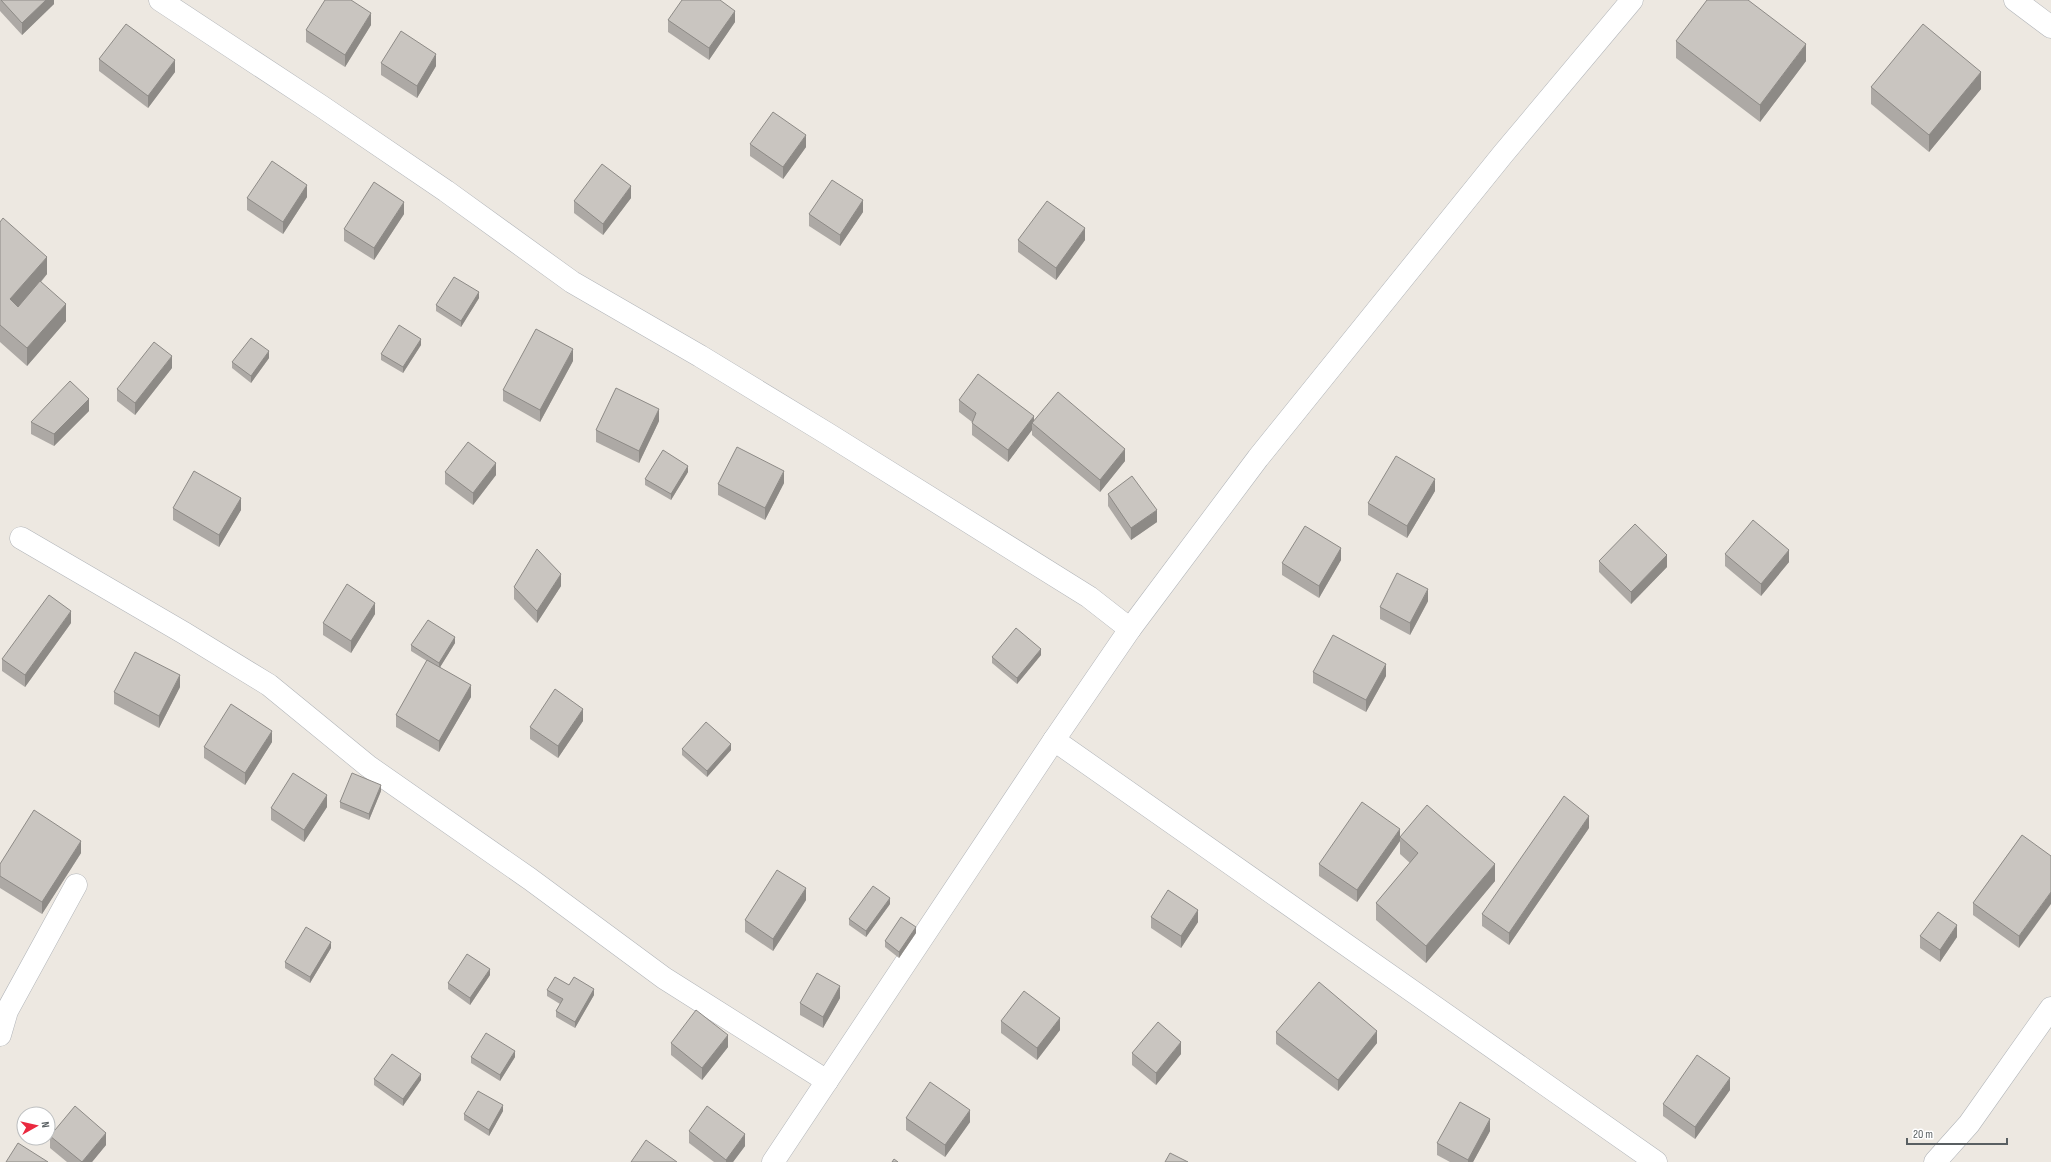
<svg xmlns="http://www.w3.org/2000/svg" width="2051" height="1162" viewBox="0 0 2051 1162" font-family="'Sofia Sans Condensed',sans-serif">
  <rect width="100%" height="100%" fill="#ede8e1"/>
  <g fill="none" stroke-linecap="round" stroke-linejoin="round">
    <defs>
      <g id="street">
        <polyline points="160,0 321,106 446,191 572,282 700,356 828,434 1089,597 1130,629"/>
        <polyline points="2015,0 2051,27"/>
        <polyline points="21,538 184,633 269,685 368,766 530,879 664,978 827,1081"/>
        <polyline points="1054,740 1656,1162"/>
        <polyline points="0,1035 7,1011 76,885"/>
        <polyline points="773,1162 1054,740 1130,629 1258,458 1503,154 1632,0"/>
        <polyline points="1935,1162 1969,1124 2051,1008"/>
      </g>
    </defs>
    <use href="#street" stroke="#b2b5b9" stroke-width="23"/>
    <use href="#street" stroke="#fff" stroke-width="22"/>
  </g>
  <g fill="#ada9a5">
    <polygon points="0,0 54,0 54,4 22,35 0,11"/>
    <polygon points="668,20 735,22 709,60 668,32"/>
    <polygon points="371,25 345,67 306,42 306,30"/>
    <polygon points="1676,41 1806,61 1760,122 1676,58"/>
    <polygon points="99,59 175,72 148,108 99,71"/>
    <polygon points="381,63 436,66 417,98 381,75"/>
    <polygon points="1871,87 1981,89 1929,152 1871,104"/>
    <polygon points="750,144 806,147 783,179 750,156"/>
    <polygon points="307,197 283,234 247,210 247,198"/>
    <polygon points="631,198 603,235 574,213 574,201"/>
    <polygon points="863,212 840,246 809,226 809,214"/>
    <polygon points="404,214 374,260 344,241 344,229"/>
    <polygon points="0,222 47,274 41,282 66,321 27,366 0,342"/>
    <polygon points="1018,240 1085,240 1056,280 1018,252"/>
    <polygon points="479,298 461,327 436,311 436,305"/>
    <polygon points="421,345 403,373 381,360 381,354"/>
    <polygon points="269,358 251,383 232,368 232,362"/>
    <polygon points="573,361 540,422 503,401 503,390"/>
    <polygon points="172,368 135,415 117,401 117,389"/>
    <polygon points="959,400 1034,421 1125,461 1100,492 1032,435 1032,430 1008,462 972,435 972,422 959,412"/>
    <polygon points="89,411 54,446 31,434 31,422"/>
    <polygon points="659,421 639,463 596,442 596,430"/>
    <polygon points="445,472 496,475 473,505 445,484"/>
    <polygon points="688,472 671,500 645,485 645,479"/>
    <polygon points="784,483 765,520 718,495 718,484"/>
    <polygon points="1435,491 1407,538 1368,515 1368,503"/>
    <polygon points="1108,494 1157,522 1131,540 1108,506"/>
    <polygon points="173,508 241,510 219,547 173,520"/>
    <polygon points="1725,554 1789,562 1761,596 1725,566"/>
    <polygon points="1341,560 1319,598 1282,575 1282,563"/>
    <polygon points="1599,561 1667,567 1631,604 1599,572"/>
    <polygon points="561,586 537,623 514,599 514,587"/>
    <polygon points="1428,601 1410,635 1380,619 1380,607"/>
    <polygon points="375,614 351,653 323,635 323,623"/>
    <polygon points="71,623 25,687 2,671 2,659"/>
    <polygon points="455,643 440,667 471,697 439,752 396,727 396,715 427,661 411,651 411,645"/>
    <polygon points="1041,655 1017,684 992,663 992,657"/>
    <polygon points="1313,672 1386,676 1366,712 1313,683"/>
    <polygon points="180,687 159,728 114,704 114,692"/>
    <polygon points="583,721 558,758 530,739 530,727"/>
    <polygon points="272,742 245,785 204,758 204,747"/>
    <polygon points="682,749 731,750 707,777 682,755"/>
    <polygon points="381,791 369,820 340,808 340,802"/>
    <polygon points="327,807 304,842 271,820 271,808"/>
    <polygon points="1589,828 1509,945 1482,926 1482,914"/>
    <polygon points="2022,835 2019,948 1973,915 1973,903"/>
    <polygon points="1400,837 1495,881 1426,963 1376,920 1376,903 1410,863 1400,854"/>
    <polygon points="1400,841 1357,902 1319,876 1319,864"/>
    <polygon points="81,853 42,914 0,888 0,864"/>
    <polygon points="806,900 773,951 745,932 745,920"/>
    <polygon points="890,904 866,937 849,925 849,919"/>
    <polygon points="1151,917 1198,922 1181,948 1151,928"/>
    <polygon points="916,933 899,958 885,947 885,941"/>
    <polygon points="1920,936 1957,937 1940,962 1920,948"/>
    <polygon points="331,948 310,983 285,968 285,962"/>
    <polygon points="490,975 470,1005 448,989 448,983"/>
    <polygon points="547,990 594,995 575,1028 556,1017 556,1011 560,1004 547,996"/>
    <polygon points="840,998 823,1028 800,1015 800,1003"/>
    <polygon points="1001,1021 1060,1030 1037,1060 1001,1033"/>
    <polygon points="1276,1032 1377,1043 1338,1091 1276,1044"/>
    <polygon points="671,1043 728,1047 702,1080 671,1055"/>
    <polygon points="1132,1053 1181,1054 1156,1085 1132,1065"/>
    <polygon points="471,1057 515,1057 500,1081 471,1063"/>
    <polygon points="374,1079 421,1080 403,1106 374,1085"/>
    <polygon points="1730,1090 1695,1139 1663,1116 1663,1104"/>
    <polygon points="503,1111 489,1136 464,1120 464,1114"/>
    <polygon points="906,1118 970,1122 945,1157 906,1130"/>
    <polygon points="689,1131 745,1146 733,1162 714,1162 689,1143"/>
    <polygon points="1490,1131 1473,1162 1450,1162 1437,1155 1437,1143"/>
    <polygon points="50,1136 106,1145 92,1162 67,1162 50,1148"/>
  </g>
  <g fill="#8d8a86">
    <polygon points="46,0 54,0 54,4 22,35 22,23"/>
    <polygon points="735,11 735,22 709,60 709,48"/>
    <polygon points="371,13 371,25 345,67 345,55"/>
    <polygon points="1806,44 1806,61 1760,122 1760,105"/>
    <polygon points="436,54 436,66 417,98 417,86"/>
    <polygon points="175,60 175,72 148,108 148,96"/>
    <polygon points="1981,72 1981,89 1929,152 1929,135"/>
    <polygon points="806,135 806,147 783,179 783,167"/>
    <polygon points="307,185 307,197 283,234 283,222"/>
    <polygon points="631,186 631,198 603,235 603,224"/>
    <polygon points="863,200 863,212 840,246 840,235"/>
    <polygon points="404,202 404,214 374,260 374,248"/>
    <polygon points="1085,228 1085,240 1056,280 1056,268"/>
    <polygon points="47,257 47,274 10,317 10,299"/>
    <polygon points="479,292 479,298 461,327 461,321"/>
    <polygon points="66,304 66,321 27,366 27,348"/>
    <polygon points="421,339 421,345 403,373 403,367"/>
    <polygon points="573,349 573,361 540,422 540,410"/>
    <polygon points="269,351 269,358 251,383 251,376"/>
    <polygon points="172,356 172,368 135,415 135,403"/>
    <polygon points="89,399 89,411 54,446 54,434"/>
    <polygon points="659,409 659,421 639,463 639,451"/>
    <polygon points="1034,416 1034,424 1032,423 1032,430 1008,462 1008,450"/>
    <polygon points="1125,449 1125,461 1100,492 1100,480"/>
    <polygon points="496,463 496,475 473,505 473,493"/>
    <polygon points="688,466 688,472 671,500 671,494"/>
    <polygon points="784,471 784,483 765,520 765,508"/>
    <polygon points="1435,479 1435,491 1407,538 1407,526"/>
    <polygon points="241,498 241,510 219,547 219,535"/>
    <polygon points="1157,510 1157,522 1131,540 1131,528"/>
    <polygon points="1341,548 1341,560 1319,598 1319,586"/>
    <polygon points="1789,550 1789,562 1761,596 1761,584"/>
    <polygon points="1667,555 1667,567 1631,604 1631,592"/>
    <polygon points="561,574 561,586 537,623 537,611"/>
    <polygon points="1428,589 1428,601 1410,635 1410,623"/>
    <polygon points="375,603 375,614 351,653 351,641"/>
    <polygon points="71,611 71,623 25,687 25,675"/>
    <polygon points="455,637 455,643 439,669 439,663"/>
    <polygon points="1041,649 1041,655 1017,684 1017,678"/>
    <polygon points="1386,664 1386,676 1366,712 1366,700"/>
    <polygon points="180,675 180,687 159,728 159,716"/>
    <polygon points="471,685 471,697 439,752 439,741"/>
    <polygon points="583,709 583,721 558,758 558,746"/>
    <polygon points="272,731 272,742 245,785 245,773"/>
    <polygon points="731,744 731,750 707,777 707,771"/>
    <polygon points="381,785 381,791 369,820 369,814"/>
    <polygon points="327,795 327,807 304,842 304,830"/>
    <polygon points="1589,816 1589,828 1509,945 1509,933"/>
    <polygon points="1400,829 1400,841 1357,902 1357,890"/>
    <polygon points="81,841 81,853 42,914 42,902"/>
    <polygon points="1495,864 1495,881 1426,963 1426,946"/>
    <polygon points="806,888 806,900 773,951 773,939"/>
    <polygon points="2051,892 2051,904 2019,948 2019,936"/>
    <polygon points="890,898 890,904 866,937 866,931"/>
    <polygon points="1198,910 1198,922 1181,948 1181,936"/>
    <polygon points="1957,925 1957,937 1940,962 1940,950"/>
    <polygon points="916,927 916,933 899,958 899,952"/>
    <polygon points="331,942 331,948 310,983 310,977"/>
    <polygon points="490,969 490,975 470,1005 470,998"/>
    <polygon points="840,986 840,998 823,1028 823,1017"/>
    <polygon points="594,989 594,995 575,1028 575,1022"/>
    <polygon points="1060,1018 1060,1030 1037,1060 1037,1048"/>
    <polygon points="1377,1031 1377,1043 1338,1091 1338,1080"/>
    <polygon points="728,1035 728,1047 702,1080 702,1068"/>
    <polygon points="1181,1042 1181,1054 1156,1085 1156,1073"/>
    <polygon points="515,1051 515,1057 500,1081 500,1075"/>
    <polygon points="421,1074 421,1080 403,1106 403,1099"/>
    <polygon points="1730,1078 1730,1090 1695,1139 1695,1127"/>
    <polygon points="503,1105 503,1111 489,1136 489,1130"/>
    <polygon points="970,1110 970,1122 945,1157 945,1145"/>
    <polygon points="1490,1119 1490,1131 1473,1162 1468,1162 1468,1160"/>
    <polygon points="106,1133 106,1145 92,1162 82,1162"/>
    <polygon points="745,1134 745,1146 733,1162 726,1162 726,1160"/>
  </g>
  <g fill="#c9c5c0" stroke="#8d8a86">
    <polygon points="1,0 46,0 22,23"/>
    <polygon points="325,0 351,0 371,13 345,55 306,30"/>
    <polygon points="682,0 720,0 735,11 709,48 668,20"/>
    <polygon points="1707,0 1748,0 1806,44 1760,105 1676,41"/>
    <polygon points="126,24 175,60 148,96 99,59"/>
    <polygon points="1923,24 1981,72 1929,135 1871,87"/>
    <polygon points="401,31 436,54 417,86 381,63"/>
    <polygon points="773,112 806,135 783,167 750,144"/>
    <polygon points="272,161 307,185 283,222 247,198"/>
    <polygon points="602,164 631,186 603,224 574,201"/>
    <polygon points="832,180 863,200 840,235 809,214"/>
    <polygon points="374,182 404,202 374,248 344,229"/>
    <polygon points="1047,201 1085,228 1056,268 1018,240"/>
    <polygon points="3,218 47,257 10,299 18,307 40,281 66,304 27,348 0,325 0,222"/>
    <polygon points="454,277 479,292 461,321 436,305"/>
    <polygon points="399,325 421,339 403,367 381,354"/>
    <polygon points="536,329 573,349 540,410 503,390"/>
    <polygon points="251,338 269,351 251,376 232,362"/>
    <polygon points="154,342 172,356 135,403 117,389"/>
    <polygon points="978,374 1034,416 1008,450 972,423 976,413 959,400"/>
    <polygon points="70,381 89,399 54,434 31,422"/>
    <polygon points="616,388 659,409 639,451 596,430"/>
    <polygon points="1058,392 1125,449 1100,480 1032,423"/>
    <polygon points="468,442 496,463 473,493 445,472"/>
    <polygon points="737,447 784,471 765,508 718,484"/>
    <polygon points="663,450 688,466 671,494 645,479"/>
    <polygon points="1396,456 1435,479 1407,526 1368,503"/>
    <polygon points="194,471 241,498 219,535 173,508"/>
    <polygon points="1132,476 1157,510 1131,528 1108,494"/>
    <polygon points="1753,520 1789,550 1761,584 1725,554"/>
    <polygon points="1635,524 1667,555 1631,592 1599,561"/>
    <polygon points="1305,526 1341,548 1319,586 1282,563"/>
    <polygon points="537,549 561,574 537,611 514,587"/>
    <polygon points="1397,573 1428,589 1410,623 1380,607"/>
    <polygon points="347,584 375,603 351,641 323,623"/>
    <polygon points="49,595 71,611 25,675 2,659"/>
    <polygon points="428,620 455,637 439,663 411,645"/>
    <polygon points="1016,628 1041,649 1017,678 992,657"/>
    <polygon points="1333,635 1386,664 1366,700 1313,672"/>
    <polygon points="135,652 180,675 159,716 114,692"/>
    <polygon points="427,660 471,685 439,741 396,715"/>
    <polygon points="555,689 583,709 558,746 530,727"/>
    <polygon points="231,704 272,731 245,773 204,747"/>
    <polygon points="706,722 731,744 707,771 682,749"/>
    <polygon points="293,773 327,795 304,830 271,808"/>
    <polygon points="352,773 381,785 369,814 340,802"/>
    <polygon points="1564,796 1589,816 1509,933 1482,914"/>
    <polygon points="1362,802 1400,829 1357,890 1319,864"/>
    <polygon points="1427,805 1495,864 1426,946 1376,903 1418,853 1400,837"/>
    <polygon points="34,810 81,841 42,902 0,876 0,864"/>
    <polygon points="2022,835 2051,856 2051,892 2019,936 1973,903"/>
    <polygon points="777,870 806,888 773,939 745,920"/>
    <polygon points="873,886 890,898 866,931 849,919"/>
    <polygon points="1168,890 1198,910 1181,936 1151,917"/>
    <polygon points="1938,912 1957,925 1940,950 1920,936"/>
    <polygon points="901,917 916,927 899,952 885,941"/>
    <polygon points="306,927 331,942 310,977 285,962"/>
    <polygon points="467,954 490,969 470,998 448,983"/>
    <polygon points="817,973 840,986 823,1017 800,1003"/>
    <polygon points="555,977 569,985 574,977 594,989 575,1022 556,1011 563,999 547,990"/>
    <polygon points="1319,982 1377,1031 1338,1080 1276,1032"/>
    <polygon points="1024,991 1060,1018 1037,1048 1001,1021"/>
    <polygon points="696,1010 728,1035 702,1068 671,1043"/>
    <polygon points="1158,1022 1181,1042 1156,1073 1132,1053"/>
    <polygon points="486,1033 515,1051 500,1075 471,1057"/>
    <polygon points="392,1054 421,1074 403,1099 374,1079"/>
    <polygon points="1697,1055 1730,1078 1695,1127 1663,1104"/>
    <polygon points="930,1082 970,1110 945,1145 906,1118"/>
    <polygon points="478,1091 503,1105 489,1130 464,1114"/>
    <polygon points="1460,1102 1490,1119 1468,1160 1437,1143"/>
    <polygon points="75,1106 106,1133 82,1162 50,1136"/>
    <polygon points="707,1106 745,1134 726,1160 689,1131"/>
    <polygon points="646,1140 677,1162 631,1162"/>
    <polygon points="18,1143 48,1162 6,1162"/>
    <polygon points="1170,1153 1188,1162 1165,1162"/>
    <polygon points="894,1159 898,1162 892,1162"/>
  </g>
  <g transform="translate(36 1126) rotate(82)"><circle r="19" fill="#ffffff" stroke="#bdbfc0"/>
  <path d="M0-3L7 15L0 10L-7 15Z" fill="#ea293f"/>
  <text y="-6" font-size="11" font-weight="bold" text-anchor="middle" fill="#595f62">N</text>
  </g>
  <path d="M1907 1138v6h100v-6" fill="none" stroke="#595f62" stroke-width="2"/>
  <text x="1913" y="1138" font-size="12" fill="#595f62" stroke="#ffffff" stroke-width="3" paint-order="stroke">20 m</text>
</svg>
